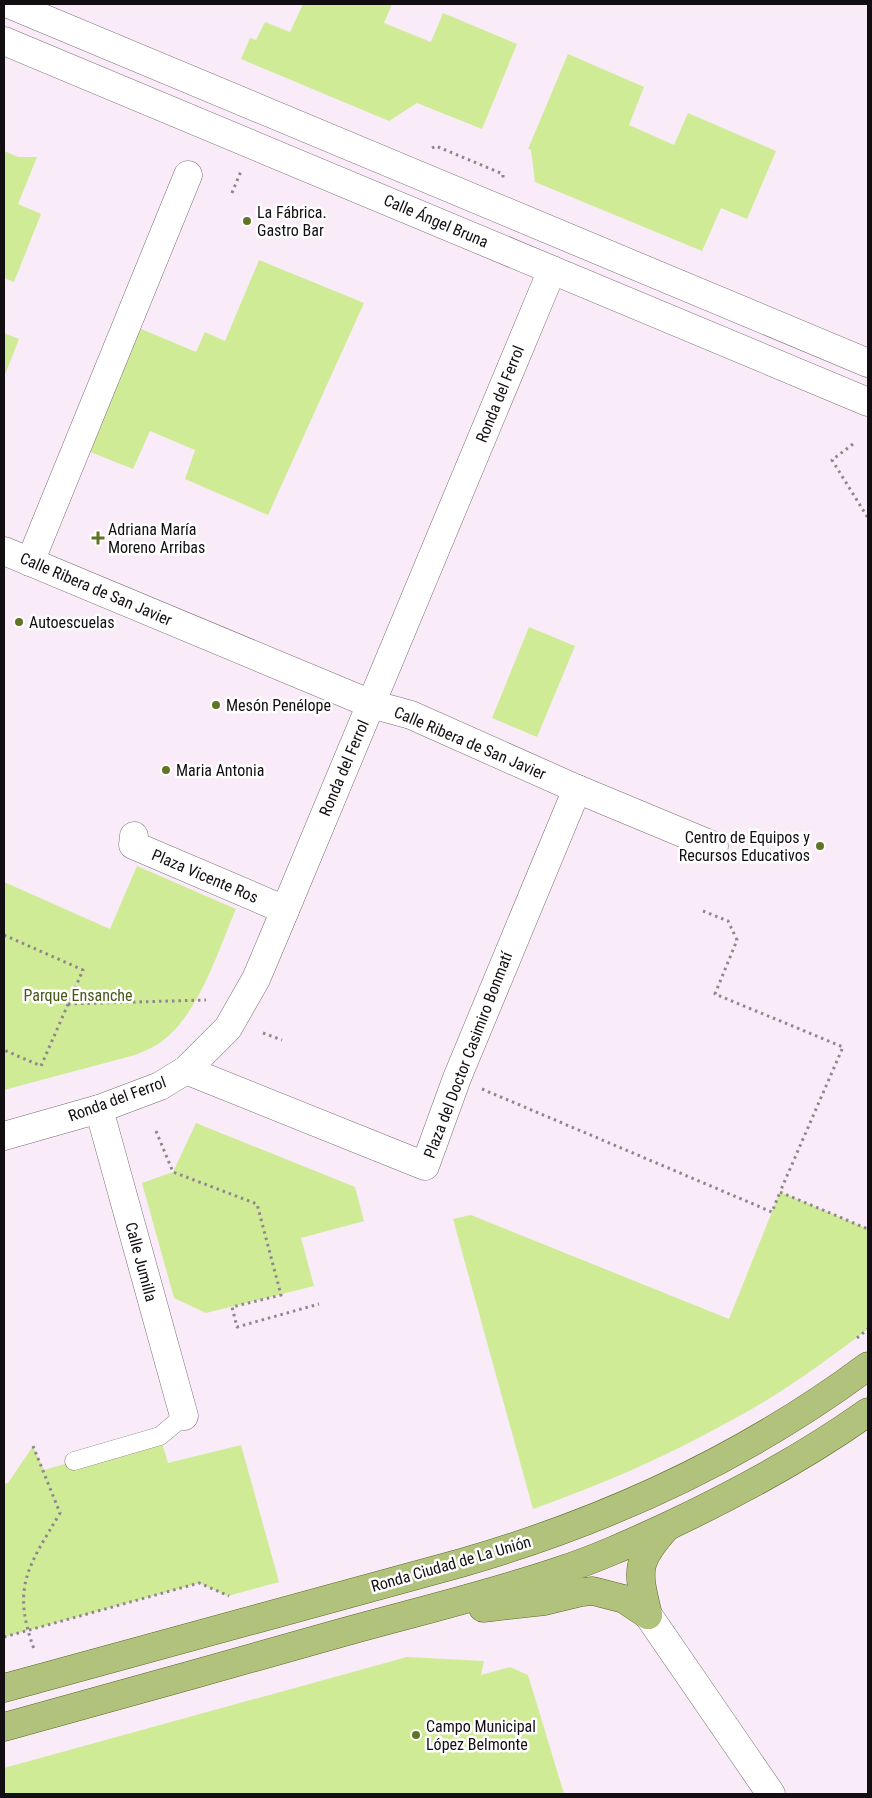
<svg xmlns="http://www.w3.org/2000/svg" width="872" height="1798" viewBox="0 0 872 1798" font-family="'Roboto Condensed',sans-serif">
  <rect width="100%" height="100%" fill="#f9ebf7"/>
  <g fill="#d0eb96">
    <polygon points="303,4 392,4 384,23 431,42 443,13 517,44 482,129 417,103 389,121 241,59 250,38 256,40 265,22 290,32"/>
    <polygon points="568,54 644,87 629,125 674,145 688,113 776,151 747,219 721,208 702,251 535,182 531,150 528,149"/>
    <polygon points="4,151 18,157 37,157 18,204 41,214 14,282 4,278"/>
    <polygon points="259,260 364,303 268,515 185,479 195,450 150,431 133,469 83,449 134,326 196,352 205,332 225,341"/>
    <polygon points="4,333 19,339 4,377"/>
    <polygon points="529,627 575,646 537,737 492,718"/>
    <path d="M137 866 236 909C217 952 197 1023 153 1047 148 1050 141 1052 135 1055L4 1090V882L110 929Z"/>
    <polygon points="196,1123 355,1187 364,1221 301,1238 314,1286 206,1313 174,1298 142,1183 173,1172"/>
    <path d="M780 1192 868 1229V1329C823 1363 778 1396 728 1422 666 1457 600 1485 533 1509L453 1219 471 1215 729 1319Z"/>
    <polygon points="160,1436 168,1463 241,1445 279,1582 228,1596 199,1583 4,1637 4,1484 8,1483 33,1446 44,1470"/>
    <polygon points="407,1657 484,1661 481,1675 510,1667 528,1675 564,1794 4,1794 4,1768"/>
  </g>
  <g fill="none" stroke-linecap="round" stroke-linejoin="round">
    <defs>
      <polyline id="service" points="74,1461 160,1436 184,1416"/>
      <g id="pedestrian">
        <polyline points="30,562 188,175"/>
        <polyline points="134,836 133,845 285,910"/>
      </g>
      <g id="minor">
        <polyline points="4,551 371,704 411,715 577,789 714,846"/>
        <polyline points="186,1070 425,1166 457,1078 577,789"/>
        <polyline points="99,1109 184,1416"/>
        <polyline points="648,1615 771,1794"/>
      </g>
      <polyline id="tertiary" points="4,1136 99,1109 160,1086 186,1070 228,1028 256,979 275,934 552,270"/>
      <g id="secondary">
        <polyline points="9,4 868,363"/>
        <polyline points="4,41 868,402"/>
      </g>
      <g id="primary">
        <polyline points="483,1608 545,1601 582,1592 593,1591 624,1599 648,1615"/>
        <path d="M648 1615C638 1572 634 1563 666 1528"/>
        <path d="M4 1688 461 1563C607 1521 746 1457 868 1366"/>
        <path d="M4 1727C117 1696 231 1664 344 1632 416 1612 488 1595 559 1571 596 1559 631 1543 666 1527 736 1494 805 1457 868 1412"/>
      </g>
    </defs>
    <use href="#service" stroke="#7a6e78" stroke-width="19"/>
    <use href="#pedestrian" stroke="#7a6e78" stroke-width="29"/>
    <use href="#minor" stroke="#7a6e78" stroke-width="29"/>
    <use href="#tertiary" stroke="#7a6e78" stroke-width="29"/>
    <use href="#secondary" stroke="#7a6e78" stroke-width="29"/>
    <use href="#primary" stroke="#58691f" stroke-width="29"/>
    <g stroke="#8f868e" stroke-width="3" stroke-dasharray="2.5 4" stroke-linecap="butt">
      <polyline points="432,148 436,146 503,174 503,178"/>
      <polyline points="232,193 241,171"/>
      <polyline points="853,444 832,460 868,518"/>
      <polyline points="703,911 728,921 737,940 715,994 843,1047 780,1192 868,1229"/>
      <polyline points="4,935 83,970 41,1066 4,1050"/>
      <polyline points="68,1004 206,1000"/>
      <polyline points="263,1033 282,1040"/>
      <polyline points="482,1089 772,1212 780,1192"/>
      <polyline points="156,1131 173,1172 257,1204 281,1295 232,1307 237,1327 319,1304"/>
      <polyline points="857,1338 868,1329"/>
      <path d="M33 1446 60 1513C29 1566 11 1586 34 1649"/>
      <polyline points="4,1637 199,1583 229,1596"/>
    </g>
    <use href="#service" stroke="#fff" stroke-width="18"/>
    <use href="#pedestrian" stroke="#fff" stroke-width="28"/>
    <use href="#minor" stroke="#fff" stroke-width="28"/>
    <use href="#tertiary" stroke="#fff" stroke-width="28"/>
    <use href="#secondary" stroke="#fff" stroke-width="28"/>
    <use href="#primary" stroke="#b1c27d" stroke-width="28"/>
  </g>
  <g fill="#5f7525" stroke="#fff" stroke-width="2">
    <circle cx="247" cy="221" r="5"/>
    <path d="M95.5 530.5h5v5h5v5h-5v5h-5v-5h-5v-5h5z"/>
    <circle cx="19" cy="622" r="5"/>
    <circle cx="216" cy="705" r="5"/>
    <circle cx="166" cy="770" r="5"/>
    <circle cx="820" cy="846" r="5"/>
    <circle cx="416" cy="1735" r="5"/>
  </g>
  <g text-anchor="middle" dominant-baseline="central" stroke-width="5" stroke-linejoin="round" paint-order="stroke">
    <g font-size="16" fill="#130e12" stroke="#fff" text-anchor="start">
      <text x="257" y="212">La Fábrica.<tspan x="257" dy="18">Gastro Bar</tspan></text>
      <text x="108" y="529">Adriana María<tspan x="108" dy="18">Moreno Arribas</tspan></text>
      <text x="29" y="622">Autoescuelas</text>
      <text x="226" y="705">Mesón Penélope</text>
      <text x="176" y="770">Maria Antonia</text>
      <text x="810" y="837" text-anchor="end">Centro de Equipos y<tspan x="810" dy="18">Recursos Educativos</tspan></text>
      <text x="426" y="1726">Campo Municipal<tspan x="426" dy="18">López Belmonte</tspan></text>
    </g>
    <g font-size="16" fill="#130e12" stroke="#fff">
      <text transform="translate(436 221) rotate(23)">Calle Ángel Bruna</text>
      <text transform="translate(500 394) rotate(-68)">Ronda del Ferrol</text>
      <text transform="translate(96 589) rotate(23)">Calle Ribera de San Javier</text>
      <text transform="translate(470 743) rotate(23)">Calle Ribera de San Javier</text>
      <text transform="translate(344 768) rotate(-67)">Ronda del Ferrol</text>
      <text transform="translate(205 876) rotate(23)">Plaza Vicente Ros</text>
      <text transform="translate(468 1055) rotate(-69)">Plaza del Doctor Casimiro Bonmatí</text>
      <text transform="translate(117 1099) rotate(-20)">Ronda del Ferrol</text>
      <text transform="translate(141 1262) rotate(75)">Calle Jumilla</text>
      <text transform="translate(451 1564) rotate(-16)">Ronda Ciudad de La Unión</text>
    </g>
    <g font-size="16" fill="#475816" stroke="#fff">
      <text x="78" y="995">Parque Ensanche</text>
    </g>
  </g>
  <rect width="872" height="1798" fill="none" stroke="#130e12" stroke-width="10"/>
</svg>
